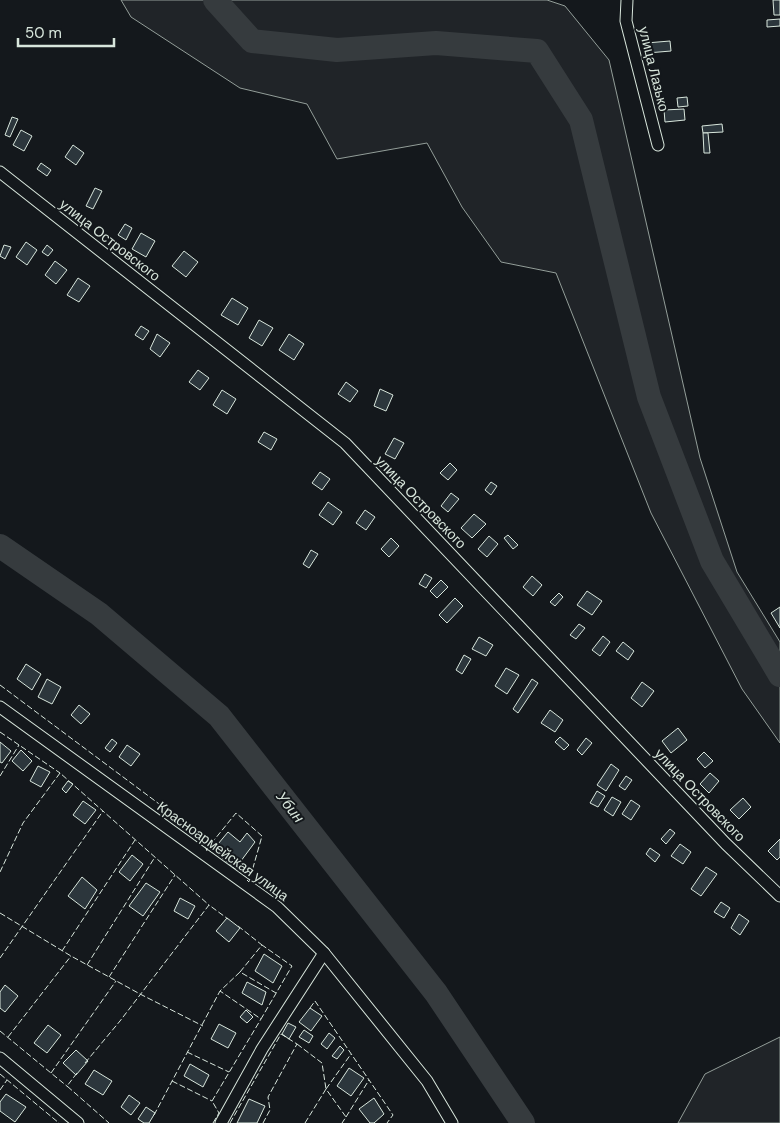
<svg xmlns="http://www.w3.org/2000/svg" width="780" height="1123" viewBox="0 0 780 1123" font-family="'DM Sans',sans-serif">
  <rect width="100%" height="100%" fill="#14181c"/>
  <g fill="#202428" stroke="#939e99">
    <polygon points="121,0 547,0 565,6 609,60 700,458 737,572 780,642 780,743 742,689 651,513 556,273 501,262 462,207 427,143 337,159 307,104 240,88 131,17"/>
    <polygon points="780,1037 780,1123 678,1123 705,1074"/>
  </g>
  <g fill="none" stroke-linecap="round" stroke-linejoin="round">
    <g stroke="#363b3e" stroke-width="24">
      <polyline points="215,0 252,41 337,50 436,43 537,51 581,120 649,397 712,561 780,675"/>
      <polyline points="0,546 99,614 219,716 436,993 523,1123"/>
    </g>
  </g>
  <g fill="#2c363c" stroke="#d8e6dc">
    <polygon points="773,0 780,0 780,15 774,15"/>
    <polygon points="780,19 780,26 767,27 767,20"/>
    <polygon points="670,41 671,51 647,53 646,43"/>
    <polygon points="687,97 688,106 678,107 677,98"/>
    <polygon points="684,109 685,120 665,122 664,110"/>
    <polygon points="12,117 18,119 10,137 5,135"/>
    <polygon points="722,124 723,132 703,133 702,126"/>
    <polygon points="21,130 32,136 24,151 13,145"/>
    <polygon points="703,133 708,133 710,153 704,153"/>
    <polygon points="73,145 84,153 76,165 65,157"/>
    <polygon points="41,163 51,170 47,176 37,169"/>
    <polygon points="95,188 102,191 93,209 86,206"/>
    <polygon points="125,224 132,228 126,240 118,235"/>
    <polygon points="141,233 155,241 146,257 132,249"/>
    <polygon points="26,242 37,250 27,265 16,257"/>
    <polygon points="4,245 11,247 5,259 0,256"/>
    <polygon points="47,245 53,250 48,256 42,252"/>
    <polygon points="184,251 198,262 186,277 172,266"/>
    <polygon points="55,261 67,270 56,284 45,275"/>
    <polygon points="78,278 90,286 79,302 67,295"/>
    <polygon points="232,298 248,308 238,325 221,315"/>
    <polygon points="259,320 273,328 262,346 249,338"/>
    <polygon points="141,326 149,331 143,340 135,335"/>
    <polygon points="157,334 170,343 160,357 150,349"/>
    <polygon points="289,334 304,344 294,360 279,350"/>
    <polygon points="198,370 209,378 200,390 189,382"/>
    <polygon points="346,382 358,391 350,402 338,394"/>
    <polygon points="380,389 393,395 386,411 374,406"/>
    <polygon points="222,390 236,399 227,414 213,405"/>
    <polygon points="264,432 277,439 271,450 258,442"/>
    <polygon points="394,438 404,443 395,459 385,454"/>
    <polygon points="450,463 457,470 448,480 440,473"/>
    <polygon points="320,472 330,479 322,490 312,483"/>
    <polygon points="491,482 497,486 491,495 485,490"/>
    <polygon points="451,493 459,499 448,512 441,506"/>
    <polygon points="328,502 342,512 333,525 319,515"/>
    <polygon points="365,510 375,517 366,530 356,523"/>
    <polygon points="474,514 486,524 472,538 461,528"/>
    <polygon points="508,535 518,545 513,549 504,538"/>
    <polygon points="489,536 498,544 487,557 478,549"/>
    <polygon points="391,538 399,546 389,557 381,549"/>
    <polygon points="311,550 318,554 309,568 303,564"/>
    <polygon points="425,574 432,578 426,588 419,584"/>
    <polygon points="532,576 542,585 533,596 523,587"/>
    <polygon points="441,580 448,587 437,598 430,591"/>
    <polygon points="587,591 602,601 592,615 577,605"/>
    <polygon points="559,593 563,597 555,606 550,602"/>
    <polygon points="455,598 463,606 447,623 439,615"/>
    <polygon points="780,607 780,628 771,613"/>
    <polygon points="579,624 585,628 576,639 570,635"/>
    <polygon points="603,636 610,642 600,656 592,650"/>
    <polygon points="479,637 493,645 486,656 472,649"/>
    <polygon points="623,642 634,651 628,660 616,651"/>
    <polygon points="464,655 471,659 462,674 456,670"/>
    <polygon points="26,664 41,674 32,690 17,679"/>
    <polygon points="506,668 519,675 507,694 495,686"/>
    <polygon points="47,679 61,687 52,704 38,697"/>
    <polygon points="532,679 538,683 518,713 513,709"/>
    <polygon points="642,682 654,691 642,707 631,698"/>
    <polygon points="79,705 90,714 81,724 71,715"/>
    <polygon points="550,710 563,720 555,732 541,723"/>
    <polygon points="678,728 687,740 671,753 662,741"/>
    <polygon points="560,737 569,745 564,750 555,742"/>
    <polygon points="586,738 592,743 582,755 577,750"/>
    <polygon points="112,739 117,743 110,752 105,748"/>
    <polygon points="0,742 11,751 2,763 0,762"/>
    <polygon points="127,745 140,754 131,766 119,757"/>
    <polygon points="21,750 32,761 23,771 12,761"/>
    <polygon points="704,752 713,761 705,768 697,759"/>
    <polygon points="611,764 619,770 606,791 597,785"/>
    <polygon points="38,766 50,772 41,787 30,781"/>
    <polygon points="710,773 719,781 709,793 700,784"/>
    <polygon points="626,776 632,780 625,790 619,786"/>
    <polygon points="68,781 73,784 66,793 62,789"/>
    <polygon points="597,791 605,796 598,807 590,803"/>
    <polygon points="612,797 621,802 613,816 604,810"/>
    <polygon points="743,798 751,807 739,819 730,810"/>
    <polygon points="631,800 640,806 631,820 622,814"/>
    <polygon points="83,801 96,810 85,824 73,815"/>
    <polygon points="670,829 675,833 666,844 661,839"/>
    <polygon points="228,832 240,842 247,833 255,842 235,869 213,850"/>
    <polygon points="780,839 780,857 777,860 768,851"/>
    <polygon points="680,844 691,852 683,864 671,856"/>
    <polygon points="650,848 660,855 655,862 646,854"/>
    <polygon points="132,855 143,864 130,881 119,872"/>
    <polygon points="706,867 717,874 701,896 691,889"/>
    <polygon points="82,877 97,890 85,909 68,896"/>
    <polygon points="146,883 160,892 143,916 129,906"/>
    <polygon points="180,898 195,906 188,919 174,911"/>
    <polygon points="721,902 730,908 724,918 714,912"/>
    <polygon points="739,914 749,921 740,935 731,928"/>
    <polygon points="227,918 240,928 229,942 216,931"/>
    <polygon points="264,954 282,966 273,983 255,971"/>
    <polygon points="247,982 266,992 262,1005 242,993"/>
    <polygon points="5,985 18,996 5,1012 0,1008 0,992"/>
    <polygon points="310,1008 322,1016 311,1031 299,1022"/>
    <polygon points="246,1010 253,1017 247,1023 240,1017"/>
    <polygon points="288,1023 296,1027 289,1039 282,1034"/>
    <polygon points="219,1024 236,1033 228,1048 211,1039"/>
    <polygon points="48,1025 61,1035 47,1053 34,1043"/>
    <polygon points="304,1030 313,1036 309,1043 299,1037"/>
    <polygon points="329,1033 335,1038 327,1049 321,1044"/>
    <polygon points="340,1046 344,1050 337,1059 332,1056"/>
    <polygon points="76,1050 88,1061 76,1075 63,1063"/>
    <polygon points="190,1064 209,1075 203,1087 184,1076"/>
    <polygon points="349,1068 364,1078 351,1096 337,1086"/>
    <polygon points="94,1070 112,1081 103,1095 85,1084"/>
    <polygon points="6,1094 26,1107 15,1122 0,1111 0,1102"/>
    <polygon points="129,1095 140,1103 131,1115 121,1107"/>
    <polygon points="374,1098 384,1114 374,1123 370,1123 359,1109"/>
    <polygon points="249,1099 265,1106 257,1123 237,1123"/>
    <polygon points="146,1107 155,1113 149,1123 144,1123 138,1119"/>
  </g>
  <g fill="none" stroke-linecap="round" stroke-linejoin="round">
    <defs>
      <g id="minor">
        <polyline points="627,0 626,21 658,145"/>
        <polyline points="0,172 345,443 726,844 780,896"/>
        <polyline points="0,707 277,907 324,953 427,1081 452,1123"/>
        <polyline points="0,1058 78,1123"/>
        <polyline points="221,1123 262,1049 324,953"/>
      </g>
    </defs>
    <use href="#minor" stroke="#d8e6dc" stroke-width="13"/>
    <use href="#minor" stroke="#14181c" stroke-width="11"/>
    <g stroke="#d8e6dc" stroke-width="1" stroke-dasharray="6 2.5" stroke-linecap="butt">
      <polyline points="0,685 202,836 207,851"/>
      <polyline points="0,732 60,773"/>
      <polyline points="0,776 19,745"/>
      <polyline points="206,850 236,813 262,836 249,882 247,880"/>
      <polyline points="0,872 23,823 60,773 209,905"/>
      <polyline points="0,913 71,956 140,994 203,1026"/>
      <polyline points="238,926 262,945"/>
      <polyline points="62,951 135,840"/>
      <polyline points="0,958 103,811"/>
      <polyline points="87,965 155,857"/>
      <polyline points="240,972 262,945 292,966 261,1019 220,991 240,972 276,993"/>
      <polyline points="109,977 175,875"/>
      <polyline points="310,1008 315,1001 393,1115 387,1123"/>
      <polyline points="0,1031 68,1087"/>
      <polyline points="8,1037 71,956"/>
      <polyline points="297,1044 322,1063 326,1089"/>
      <polyline points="187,1052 229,1072"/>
      <polyline points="85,1063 120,1021 209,905 228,919"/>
      <polyline points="51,1073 116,981"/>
      <polyline points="77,1073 67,1086 109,1123"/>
      <polyline points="0,1074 59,1123"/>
      <polyline points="172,1081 212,1101"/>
      <polyline points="326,1089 351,1054"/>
      <polyline points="0,1090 7,1080"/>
      <polyline points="154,1115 220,991"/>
      <polyline points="346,1117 369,1080"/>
      <polyline points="213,1123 219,1113 212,1101 261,1019"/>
      <polyline points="230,1123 281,1034 297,1044 268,1097 270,1110 263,1123"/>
      <polyline points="305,1123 326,1089 346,1117 342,1123"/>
    </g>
  </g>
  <g text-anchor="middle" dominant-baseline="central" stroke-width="4" stroke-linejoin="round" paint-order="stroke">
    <g font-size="14" fill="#d8e6dc" stroke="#14181c">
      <text transform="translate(654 69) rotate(76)">улица Лазько</text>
      <text transform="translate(110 240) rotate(38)">улица Островского</text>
      <text transform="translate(421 502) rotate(46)">улица Островского</text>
      <text transform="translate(700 795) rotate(46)">улица Островского</text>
      <text transform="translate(223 851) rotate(36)">Красноармейская улица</text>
    </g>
    <g font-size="15" font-style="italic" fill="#d8e6dc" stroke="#14181c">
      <text transform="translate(290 807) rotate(52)">Убин</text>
    </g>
  </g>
  <path d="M18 38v8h96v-8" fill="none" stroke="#d8e6dc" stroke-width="2.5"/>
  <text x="25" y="38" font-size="15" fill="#d8e6dc" stroke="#14181c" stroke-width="4" paint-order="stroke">50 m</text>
</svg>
